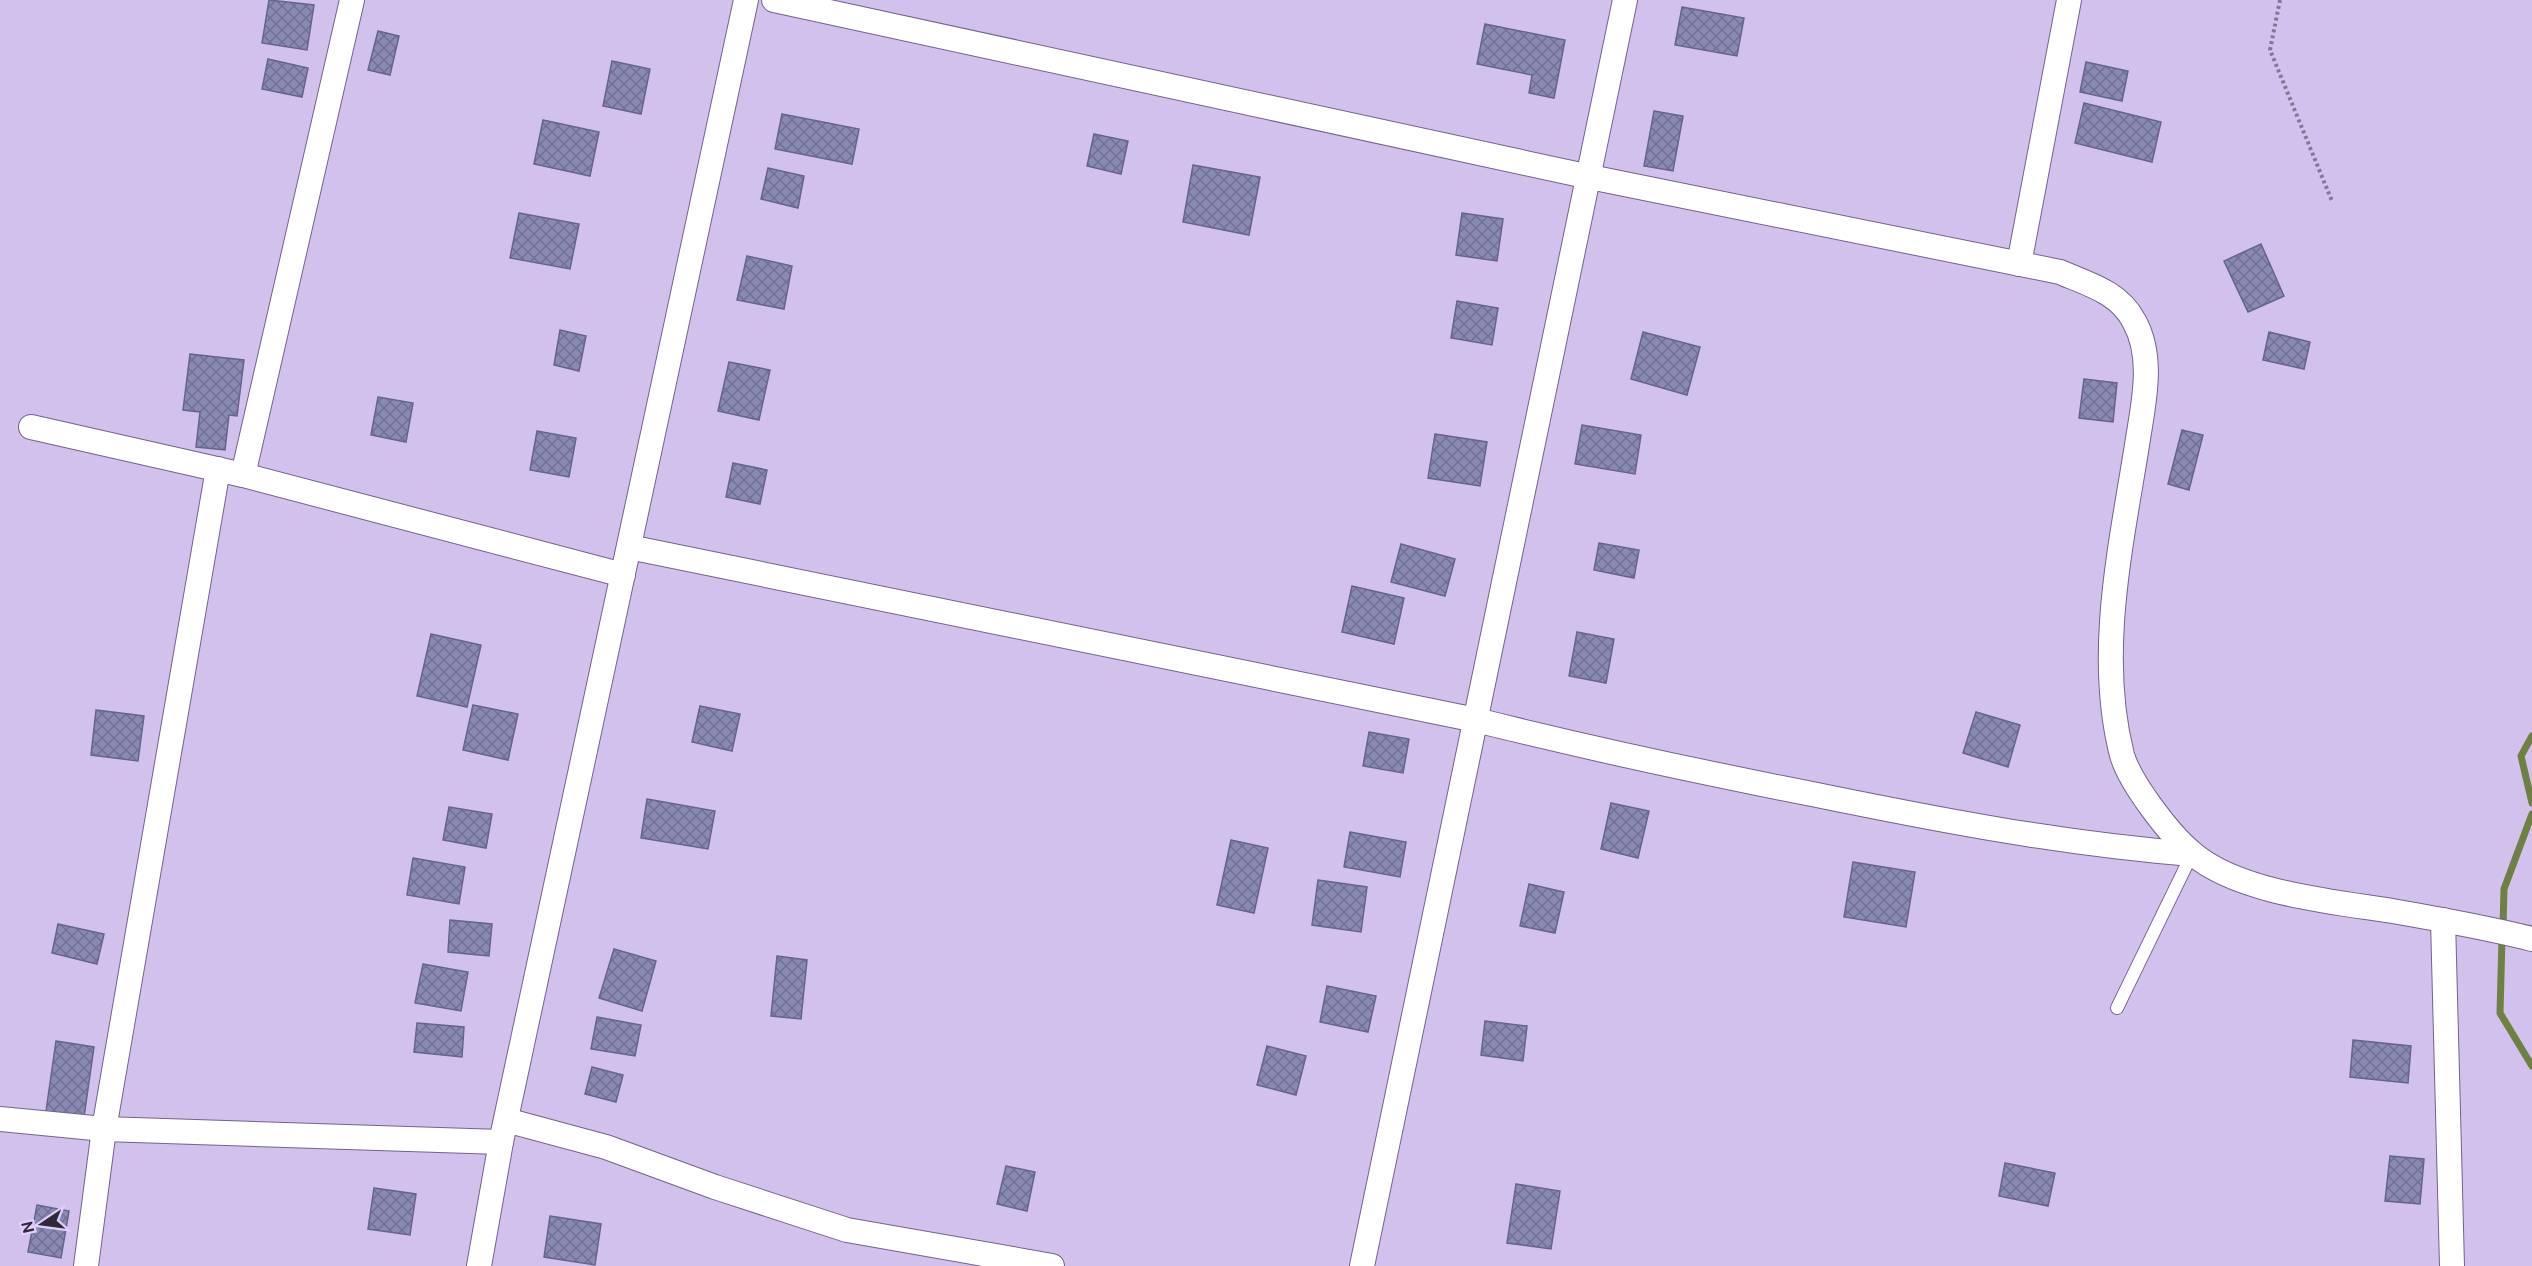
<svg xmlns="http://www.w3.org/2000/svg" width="2532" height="1266" viewBox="0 0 2532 1266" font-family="Ubuntu,sans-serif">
  <defs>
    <pattern id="building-cross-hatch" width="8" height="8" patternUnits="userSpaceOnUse" patternTransform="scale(1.5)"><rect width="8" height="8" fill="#8989b4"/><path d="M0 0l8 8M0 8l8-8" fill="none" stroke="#707093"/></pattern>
  </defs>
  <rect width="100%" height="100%" fill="#d3c1ed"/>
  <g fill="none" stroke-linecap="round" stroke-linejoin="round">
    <g stroke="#6f8142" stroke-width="7">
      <polyline points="2532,736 2521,756 2532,803"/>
      <polyline points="2503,927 2504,889 2532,814"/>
      <polyline points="2502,938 2500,1013 2532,1066"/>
    </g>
  </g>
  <g fill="url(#building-cross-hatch)" stroke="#64648d" stroke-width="1.5">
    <polygon points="269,0 314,5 307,50 262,43"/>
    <polygon points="1682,7 1744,18 1737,56 1675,45"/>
    <polygon points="1485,24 1565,40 1554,98 1529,93 1532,75 1477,64"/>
    <polygon points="378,31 399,36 390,75 368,70"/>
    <polygon points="268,59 308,68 302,97 262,89"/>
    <polygon points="612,61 650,69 641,114 603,106"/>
    <polygon points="2086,62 2128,71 2122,101 2080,92"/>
    <polygon points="2084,103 2161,122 2152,162 2075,143"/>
    <polygon points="1654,111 1683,116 1673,171 1644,166"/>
    <polygon points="782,114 859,129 852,164 775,149"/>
    <polygon points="543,120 599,132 590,176 534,164"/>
    <polygon points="1094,134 1128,141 1121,174 1087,166"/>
    <polygon points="1193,165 1260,177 1249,235 1183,222"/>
    <polygon points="768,168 804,176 798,208 761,199"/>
    <polygon points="519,213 579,224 570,269 510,258"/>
    <polygon points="1462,213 1503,219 1497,261 1456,255"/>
    <polygon points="2261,244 2284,296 2248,312 2224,261"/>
    <polygon points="747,256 792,266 784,309 737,300"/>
    <polygon points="1457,301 1498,308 1492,345 1451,338"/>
    <polygon points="560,330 586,336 579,371 554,365"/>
    <polygon points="1643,332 1700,347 1687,395 1631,379"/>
    <polygon points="2269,332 2310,342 2304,369 2263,360"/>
    <polygon points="190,354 244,360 237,416 229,415 225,450 196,447 200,412 183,410"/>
    <polygon points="729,362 770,370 759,420 718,411"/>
    <polygon points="2084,379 2117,383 2113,422 2079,418"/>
    <polygon points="378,397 413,403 406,442 371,435"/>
    <polygon points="1582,425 1641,435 1635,474 1575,464"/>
    <polygon points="2182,430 2203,435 2189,490 2168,484"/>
    <polygon points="537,431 576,438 569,477 530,470"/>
    <polygon points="1435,434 1487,442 1480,486 1428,478"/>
    <polygon points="733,463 767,470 760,504 726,497"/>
    <polygon points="1599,543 1639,550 1634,578 1594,570"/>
    <polygon points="1401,544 1455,559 1445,596 1391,582"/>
    <polygon points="1352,586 1404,598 1394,644 1342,632"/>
    <polygon points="1577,632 1614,639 1606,683 1569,676"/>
    <polygon points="431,634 481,645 467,707 417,696"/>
    <polygon points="473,705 518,714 508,760 463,750"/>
    <polygon points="700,706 740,714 732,751 692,742"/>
    <polygon points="96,710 144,716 138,761 91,755"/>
    <polygon points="1976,712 2020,725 2008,767 1963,753"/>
    <polygon points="1369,732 1409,739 1403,773 1363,766"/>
    <polygon points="647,799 715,811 708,849 641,838"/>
    <polygon points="1611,803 1649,811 1638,858 1601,849"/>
    <polygon points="449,807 492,814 486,848 443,840"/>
    <polygon points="1350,832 1406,842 1400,877 1344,867"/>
    <polygon points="1231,840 1268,848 1254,913 1217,905"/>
    <polygon points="413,858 465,867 459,904 407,895"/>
    <polygon points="1853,862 1915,872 1906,927 1844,917"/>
    <polygon points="1318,880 1367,887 1361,932 1312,925"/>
    <polygon points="1529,884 1564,892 1555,933 1520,926"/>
    <polygon points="450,920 492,924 489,956 448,952"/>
    <polygon points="58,924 104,934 97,964 52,953"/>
    <polygon points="614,949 656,961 642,1011 599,998"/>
    <polygon points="777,956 807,960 801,1019 771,1016"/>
    <polygon points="423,964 468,972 461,1011 415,1003"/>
    <polygon points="1327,986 1376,996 1368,1032 1320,1022"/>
    <polygon points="597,1017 641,1025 635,1056 591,1049"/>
    <polygon points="1485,1021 1527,1026 1523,1061 1481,1055"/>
    <polygon points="417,1023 464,1027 462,1057 414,1052"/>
    <polygon points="2353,1040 2411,1046 2408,1083 2350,1077"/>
    <polygon points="56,1041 94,1047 82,1131 44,1125"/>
    <polygon points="1267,1046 1306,1056 1296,1095 1257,1085"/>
    <polygon points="592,1067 623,1075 616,1102 585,1094"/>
    <polygon points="2390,1156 2424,1159 2420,1204 2385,1201"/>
    <polygon points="2005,1163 2055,1173 2048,1206 1999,1196"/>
    <polygon points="1006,1166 1035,1172 1027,1211 997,1204"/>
    <polygon points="1516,1184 1560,1191 1551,1249 1507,1243"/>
    <polygon points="374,1188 416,1194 410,1235 368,1229"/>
    <polygon points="37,1205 69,1211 61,1258 28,1252"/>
    <polygon points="550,1216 601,1224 595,1265 544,1257"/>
  </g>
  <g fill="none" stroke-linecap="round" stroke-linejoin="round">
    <defs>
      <polyline id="service" points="2117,1008 2192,854"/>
      <g id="minor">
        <path d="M774 0 1590 177 2060 272C2088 284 2119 292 2134 321 2155 358 2143 405 2137 445 2121 546 2096 654 2122 755 2130 783 2170 835 2192 853 2239 894 2338 902 2398 912 2444 920 2488 928 2532 939"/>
        <polyline points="2019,264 2069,0"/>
        <polyline points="31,427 243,475 623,575"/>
        <polyline points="243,475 352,0"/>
        <path d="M629 547 1476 720C1588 748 1700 772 1812 794 1939 820 2063 844 2192 854"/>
        <polyline points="2443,920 2452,1266"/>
        <polyline points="0,1119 104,1129 501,1142"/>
        <polyline points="506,1120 606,1147 715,1187 847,1230 1052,1266"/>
        <polyline points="86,1266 104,1129 218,469"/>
        <polyline points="479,1266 501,1142 746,0"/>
        <polyline points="1362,1266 1625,0"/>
      </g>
    </defs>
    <use href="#service" stroke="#73638a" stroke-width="14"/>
    <use href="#minor" stroke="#73638a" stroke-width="26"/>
    <polyline stroke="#847796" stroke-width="4" stroke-dasharray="3 3" stroke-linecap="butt" points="2280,0 2270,50 2332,201"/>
    <use href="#service" stroke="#fff" stroke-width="12"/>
    <use href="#minor" stroke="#fff" stroke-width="24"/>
  </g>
  <g transform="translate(42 1224) rotate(257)" stroke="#e0cefb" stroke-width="4.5" paint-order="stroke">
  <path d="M0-4.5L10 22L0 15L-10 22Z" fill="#30293a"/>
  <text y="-9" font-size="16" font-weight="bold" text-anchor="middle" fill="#30293a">N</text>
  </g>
</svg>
